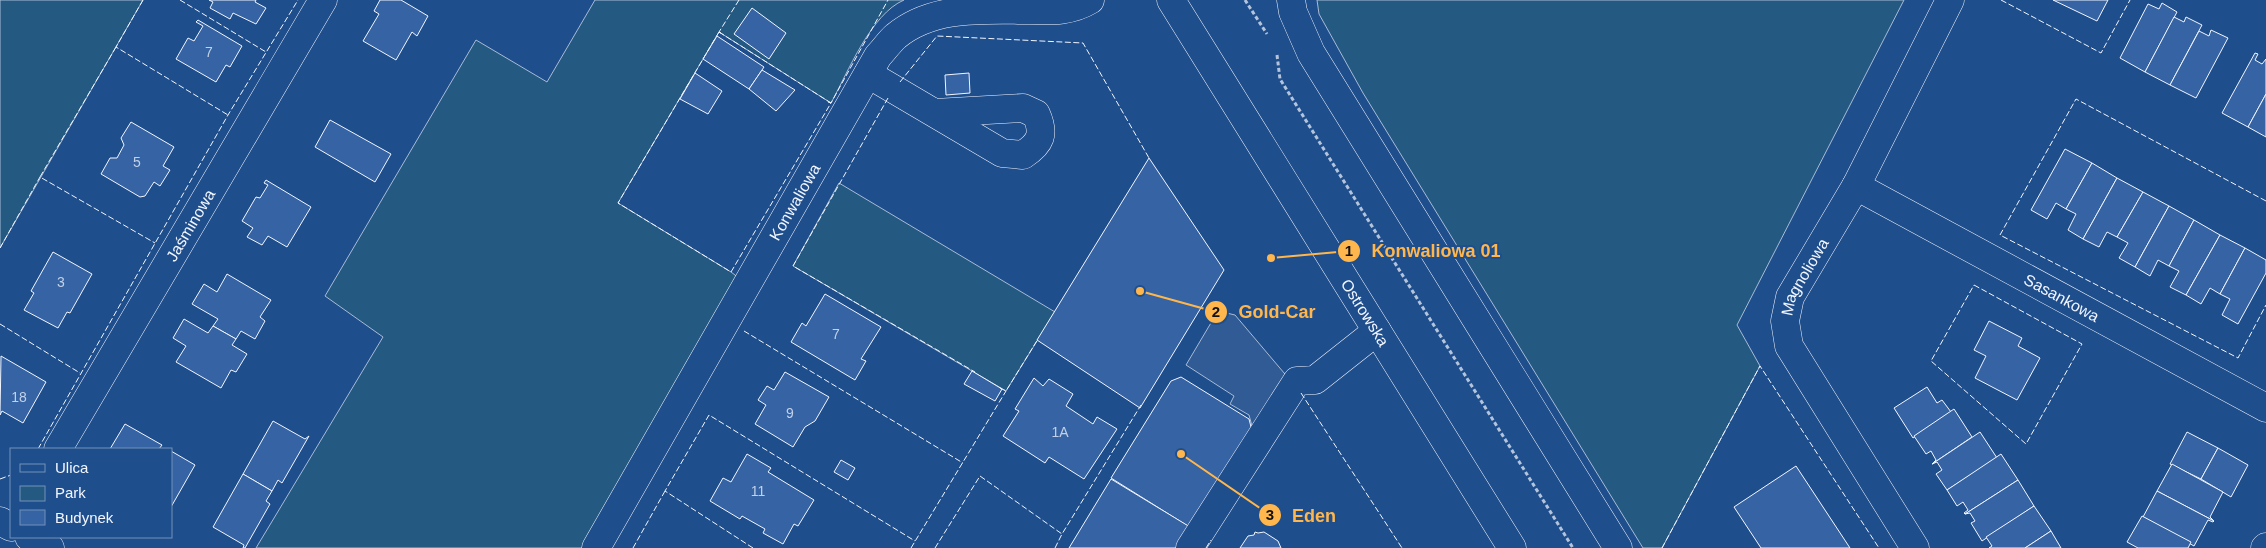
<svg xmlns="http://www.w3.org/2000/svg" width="2266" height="548" viewBox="0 0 2266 548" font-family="Arial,sans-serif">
  <rect width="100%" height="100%" fill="#1f4e8c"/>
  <g fill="#245a82" stroke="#a8bbd7">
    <polygon points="0,0 143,0 0,248"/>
    <path d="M595 0H904C871 14 848 72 831 103L719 32 618 203 731 272 748 285 596 548H256L383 337 325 296 476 40 547 82Z"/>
    <polygon points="1317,0 1904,0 1737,325 1760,366 1662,548 1643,548 1363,93 1319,14"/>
    <polygon points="839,183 1055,312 1006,391 793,266"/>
  </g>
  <polygon fill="#305b95" stroke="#a8bbd7" points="1218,311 1235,315 1301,393 1252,426 1249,415 1230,404 1234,396 1186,365"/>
  <g fill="#3563a3" stroke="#f2f6ff">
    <polygon points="209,0 256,0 255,2 266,8 256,24 233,13 230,19 210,8 213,2"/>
    <polygon points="380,0 401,0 428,16 417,36 412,32 396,60 363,41 379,14 374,11"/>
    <polygon points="2053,0 2108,0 2097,21"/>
    <polygon points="2162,3 2177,12 2145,72 2120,58 2148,4 2159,9"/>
    <polygon points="752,8 786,33 769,59 734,34"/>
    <polygon points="2174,17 2184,22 2186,17 2202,25 2170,85 2145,72"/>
    <polygon points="198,20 242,46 230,67 226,65 216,82 176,59 188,38 194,41 203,26 196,22"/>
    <polygon points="2211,30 2228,38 2196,98 2170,85 2199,31 2209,36"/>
    <polygon points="717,36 764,67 749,89 703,59"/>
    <polygon points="2255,53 2258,54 2255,60 2262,64 2266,59 2266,94 2248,127 2222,113"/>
    <polygon points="762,70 795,90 776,111 749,89"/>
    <polygon points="695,73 722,91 708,114 680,99"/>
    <polygon points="969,73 970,93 946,95 945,75"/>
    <polygon points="2266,94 2266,137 2248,127"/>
    <polygon points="330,120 391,154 375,182 315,147"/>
    <polygon points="131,122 174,147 163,166 170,170 160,186 154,182 145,196 140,197 101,174 110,158 117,158 124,145 121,138"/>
    <polygon points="2065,149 2092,163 2066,209 2056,203 2047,219 2031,210"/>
    <polygon points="1149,158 1224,270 1140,408 1037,340"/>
    <polygon points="2092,163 2117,178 2083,239 2068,230 2076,214 2066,209"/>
    <polygon points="2117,178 2143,192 2117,237 2107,232 2099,247 2083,239"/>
    <polygon points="266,180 311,207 287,247 268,236 262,245 247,237 253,228 242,221 256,197 260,198 268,185 264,183"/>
    <polygon points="2143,192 2169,206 2135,267 2119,258 2128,243 2117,237"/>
    <polygon points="2169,206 2194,220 2169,266 2158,260 2150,276 2135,267"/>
    <polygon points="2194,220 2220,235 2186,295 2170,287 2179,271 2169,266"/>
    <polygon points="2220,235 2245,248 2220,294 2210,288 2201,304 2186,295"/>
    <polygon points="2245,248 2266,260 2266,273 2238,324 2222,315 2230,299 2220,294"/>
    <polygon points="53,252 92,274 70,313 67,312 58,328 24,310 34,293 31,291"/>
    <polygon points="227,274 271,300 260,317 265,321 255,339 241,331 236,339 213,326 218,319 192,304 204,284 217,292"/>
    <polygon points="825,294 881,327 861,359 866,361 855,380 791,342 802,323 806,326"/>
    <polygon points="184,319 208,333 213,326 236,339 232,345 247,354 236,372 231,370 221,388 176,362 186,346 173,338"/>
    <polygon points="1989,321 2022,338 2018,346 2040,358 2017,400 1975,378 1986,356 1974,350"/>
    <polygon points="1,356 46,382 23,423 2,411 0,415"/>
    <polygon points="972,371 1002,389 995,401 964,384"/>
    <polygon points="785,372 829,397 815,421 805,427 793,447 755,424 766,405 758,400 767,386 774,390"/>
    <polygon points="1181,377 1249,419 1252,431 1191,528 1111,478 1171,381"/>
    <polygon points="1034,378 1043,386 1049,379 1073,394 1066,406 1093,424 1097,417 1117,429 1084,479 1049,457 1045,463 1003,436 1019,411 1015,409"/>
    <polygon points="1927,387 1937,403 1942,400 1951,412 1913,438 1894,408"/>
    <polygon points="1954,409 1972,437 1932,464 1936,460 1931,451 1926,454 1914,436"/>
    <polygon points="273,421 305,439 309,436 282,483 278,480 272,491 243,474"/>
    <polygon points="125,424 162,445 159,449 110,449"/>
    <polygon points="1980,432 1997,458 1947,490 1936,474 1942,470 1937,462 1932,464"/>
    <polygon points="2187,432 2218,448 2201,479 2170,464"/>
    <polygon points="2218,448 2248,465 2231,497 2201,479"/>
    <polygon points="171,451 195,465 171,507"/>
    <polygon points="747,454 771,468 768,472 814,500 798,526 794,524 783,544 763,533 765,529 742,516 740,519 710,501 723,478 731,482"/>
    <polygon points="2001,454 2018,480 1965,514 1964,513 1968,510 1963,502 1957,506 1947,490"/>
    <polygon points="841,460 855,468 848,480 834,472"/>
    <polygon points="2172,464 2223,492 2210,517 2214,521 2157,491"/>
    <polygon points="1796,466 1850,548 1761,548 1734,507"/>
    <polygon points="243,474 272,491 266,501 270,504 245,548 243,548 244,545 213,527"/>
    <polygon points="1111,479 1190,527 1177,548 1069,548"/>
    <polygon points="2018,480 2034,506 1982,541 1971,523 1975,521 1970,513 1965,514"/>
    <polygon points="2157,491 2214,521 2213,522 2208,520 2194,546 2143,517"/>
    <polygon points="2034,506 2051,531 2025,548 1989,548 1992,546 1986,537"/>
    <polygon points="2142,516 2191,542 2188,548 2138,548 2127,542"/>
    <polygon points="2051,531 2061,548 2025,548"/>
    <polygon points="1255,532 1258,533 1264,532 1278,541 1281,548 1240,548 1248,536 1254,535"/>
  </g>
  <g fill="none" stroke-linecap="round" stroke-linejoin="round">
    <defs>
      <g id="minor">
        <polyline points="1291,0 1293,12 1311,53 1618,548"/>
        <path d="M868 74 1002 153 1023 155C1041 143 1045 134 1036 114L1023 108 935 113"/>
        <path id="s1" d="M1856 186 2266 408"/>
        <path id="s2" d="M58 449 323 0"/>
        <polyline points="0,521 11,527"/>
        <polyline points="29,537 50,548"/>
        <path id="s3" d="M596 548 878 56C884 50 889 42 896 36 934 5 985 10 1031 10 1053 11 1072 11 1090 0"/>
        <polyline points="1190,548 1297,381 1315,380 1377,331"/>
        <path id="s4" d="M1915 548 1789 346 1785 321 1790 297 1856 186 1950 0"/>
        <polyline points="2265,548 2266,547"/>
      </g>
      <g id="major">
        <path id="s5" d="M1171 0 1512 548"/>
      </g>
    </defs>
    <use href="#minor" stroke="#f2f6ff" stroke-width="29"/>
    <use href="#major" stroke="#f2f6ff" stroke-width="29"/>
    <g stroke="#b3c4dc" stroke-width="3" stroke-dasharray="4 2.5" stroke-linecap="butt">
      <polyline points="1245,0 1267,34"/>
      <polyline points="1277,55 1280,79 1573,548"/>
    </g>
    <use href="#minor" stroke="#1f4e8c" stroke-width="28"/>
    <use href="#major" stroke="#1f4e8c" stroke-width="28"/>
    <g stroke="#f2f6ff" stroke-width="1" stroke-dasharray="6 2.5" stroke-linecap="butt">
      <polyline points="143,0 116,47 228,115"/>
      <polyline points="180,0 266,52"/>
      <polyline points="2001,0 2101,53 2130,0"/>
      <polygon points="719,32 831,103 731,272 618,203"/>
      <polyline points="721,33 719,32 739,0"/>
      <polyline points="116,47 40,177 155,243"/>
      <polyline points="900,82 937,36 1083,43 1149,158"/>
      <polyline points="888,98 793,266 975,372"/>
      <polyline points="828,102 831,103 888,0"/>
      <polyline points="2266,201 2076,99 2000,235 2238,358 2266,305"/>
      <polyline points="0,248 40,177"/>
      <polygon points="1974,285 2082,344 2026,444 1931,361"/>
      <polyline points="0,324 80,373"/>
      <polyline points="744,331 963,463"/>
      <polyline points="1000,388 1006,391 1038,339"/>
      <polyline points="1301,393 1402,548"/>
      <polyline points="38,449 228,115 298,0"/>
      <polyline points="0,479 11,475"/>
      <polyline points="633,548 665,491"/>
      <polyline points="753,548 665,491 709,415 915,541"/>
      <polyline points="911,548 1006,391"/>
      <polyline points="935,548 980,476 1062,534 1141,405"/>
      <polyline points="1055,548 1062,534"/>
      <polyline points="1206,548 1211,540"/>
      <polyline points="1662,548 1760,366 1879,548"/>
    </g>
  </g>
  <g text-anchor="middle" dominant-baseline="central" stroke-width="4" stroke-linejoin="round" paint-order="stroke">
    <g font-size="14" fill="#c3d1e8">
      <text x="209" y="52">7</text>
      <text x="137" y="162">5</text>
      <text x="61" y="282">3</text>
      <text x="836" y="334">7</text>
      <text x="19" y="397">18</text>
      <text x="790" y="413">9</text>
      <text x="1060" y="432">1A</text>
      <text x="758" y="491">11</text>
    </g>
    <g font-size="16" fill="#f2f6ff" stroke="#1f4e8c">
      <text stroke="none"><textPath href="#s3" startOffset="399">Konwaliowa</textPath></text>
      <text stroke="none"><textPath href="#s2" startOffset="260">Jaśminowa</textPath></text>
      <text stroke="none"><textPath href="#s4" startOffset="312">Magnoliowa</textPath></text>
      <text stroke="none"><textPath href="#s1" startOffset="234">Sasankowa</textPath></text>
      <text stroke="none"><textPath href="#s5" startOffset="368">Ostrowska</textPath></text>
    </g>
  </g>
  <path fill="none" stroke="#ffb74d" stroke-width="2" d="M1271 258L1349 251M1140 291L1216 312M1181 454L1270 515"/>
  <g fill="#ffb74d" stroke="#1f4e8c" stroke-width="2">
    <circle cx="1271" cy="258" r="5"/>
    <circle cx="1140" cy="291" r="5"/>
    <circle cx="1181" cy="454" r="5"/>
    <circle cx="1349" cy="251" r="12"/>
    <circle cx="1216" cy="312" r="12"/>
    <circle cx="1270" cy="515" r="12"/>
  </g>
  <g font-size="15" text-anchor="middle" font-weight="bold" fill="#111">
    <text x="1349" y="256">1</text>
    <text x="1216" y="317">2</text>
    <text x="1270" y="520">3</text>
  </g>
  <g font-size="18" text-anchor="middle" font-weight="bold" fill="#ffb74d" stroke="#1f4e8c" stroke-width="4" stroke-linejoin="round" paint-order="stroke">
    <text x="1436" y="257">Konwaliowa 01</text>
    <text x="1277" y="318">Gold-Car</text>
    <text x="1314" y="522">Eden</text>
  </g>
  <rect x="10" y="448" width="162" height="90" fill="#1f4e8c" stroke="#7391ba"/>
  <rect x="20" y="464" width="25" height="8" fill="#1f4e8c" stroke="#7391ba"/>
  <text x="55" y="473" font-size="15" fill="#f2f6ff">Ulica</text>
  <rect x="20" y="486" width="25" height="15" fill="#245a82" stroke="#7391ba"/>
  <text x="55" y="498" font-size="15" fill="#f2f6ff">Park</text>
  <rect x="20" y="510" width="25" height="15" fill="#3563a3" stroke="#7391ba"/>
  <text x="55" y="523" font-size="15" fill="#f2f6ff">Budynek</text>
</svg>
